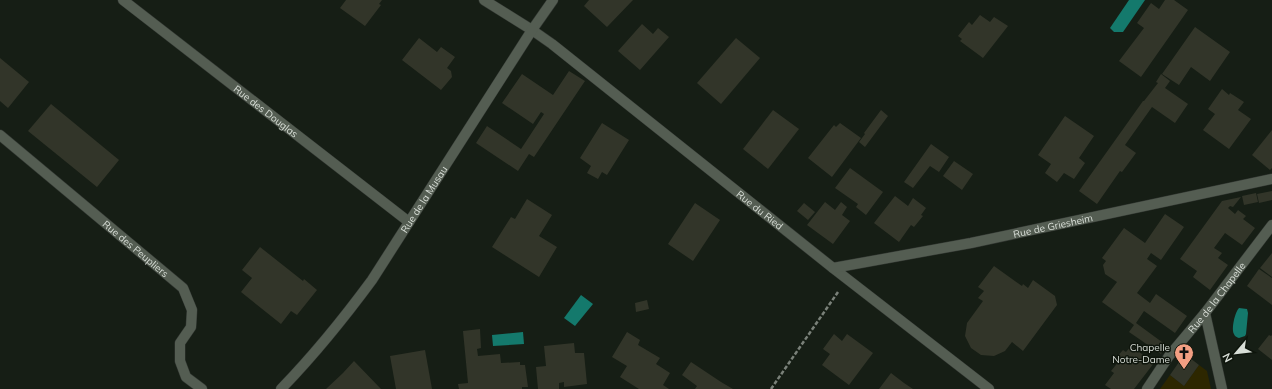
<svg xmlns="http://www.w3.org/2000/svg" width="1272" height="389" viewBox="0 0 1272 389" font-family="Mulish,sans-serif">
  <rect width="100%" height="100%" fill="#161e15"/>
  <polygon fill="#2d2700" points="1199,365 1207,371 1211,389 1160,389 1170,375 1184,386"/>
  <g fill="#14796c">
    <polygon points="1129,0 1145,0 1123,32 1114,32 1110,28"/>
    <polygon points="581,295 593,304 575,326 564,318"/>
    <path d="M1239 308 1247 309 1248 313 1246 334 1245 336 1239 338C1237 337 1235 337 1234 334 1231 329 1235 312 1239 308Z"/>
    <polygon points="523,332 524,344 493,346 492,335"/>
  </g>
  <g fill="#323529">
    <polygon points="346,0 382,0 379,4 381,5 365,26 340,8"/>
    <polygon points="589,0 633,0 607,27 584,6"/>
    <polygon points="1165,0 1174,0 1188,10 1141,77 1119,61 1144,28 1137,23 1151,3 1159,9"/>
    <polygon points="980,15 990,22 994,17 1008,26 983,58 960,41 962,39 958,36 969,22 972,25"/>
    <polygon points="642,24 653,34 658,28 669,37 640,70 618,51"/>
    <polygon points="1195,27 1230,52 1210,81 1191,67 1179,85 1162,74"/>
    <polygon points="419,38 437,52 441,47 455,57 447,68 451,71 452,77 441,90 402,60"/>
    <polygon points="736,38 760,58 721,104 697,83"/>
    <polygon points="0,58 29,82 8,108 0,101"/>
    <polygon points="569,71 585,81 534,157 529,154 518,171 476,143 487,126 521,149 544,114 541,112 533,124 502,103 522,74 553,95"/>
    <polygon points="1161,74 1170,81 1165,88 1188,104 1175,123 1152,107 1125,145 1136,153 1122,172 1120,171 1097,204 1079,191 1143,101 1144,101 1158,83 1156,82"/>
    <polygon points="1222,89 1229,95 1230,93 1244,102 1238,110 1251,119 1229,149 1203,130 1215,114 1208,109"/>
    <polygon points="51,104 119,160 97,187 28,131"/>
    <polygon points="773,110 799,129 768,169 743,149"/>
    <polygon points="881,110 888,116 865,147 859,142 865,134 864,133"/>
    <polygon points="1065,116 1094,136 1079,158 1085,163 1074,179 1064,173 1057,182 1045,173 1051,164 1038,155"/>
    <polygon points="602,123 629,140 607,175 602,172 598,179 587,173 591,166 580,158"/>
    <polygon points="840,123 861,138 832,177 808,158 834,125 836,127"/>
    <polygon points="1272,130 1272,168 1270,170 1252,155"/>
    <polygon points="931,144 949,157 939,172 930,166 913,188 904,182"/>
    <polygon points="954,161 973,174 962,190 943,176"/>
    <polygon points="850,168 883,192 866,215 856,207 858,204 835,188"/>
    <polygon points="1272,191 1272,200 1259,203 1257,194"/>
    <polygon points="1256,193 1258,202 1244,205 1242,196"/>
    <polygon points="895,196 908,206 913,198 926,208 921,215 923,216 914,227 911,225 899,242 874,223"/>
    <polygon points="1241,197 1233,207 1230,206 1228,208 1235,214 1238,210 1246,216 1243,219 1255,228 1242,245 1225,233 1214,248 1222,253 1218,258 1228,265 1210,290 1193,277 1197,271 1180,259 1222,201"/>
    <polygon points="527,199 552,215 539,236 557,247 539,277 492,247 511,217 515,219"/>
    <polygon points="825,202 835,210 841,202 847,207 842,215 850,221 833,244 807,225"/>
    <polygon points="695,203 720,220 693,261 668,244"/>
    <polygon points="804,203 815,212 808,220 797,211"/>
    <polygon points="1165,214 1184,227 1161,260 1151,253 1147,259 1157,266 1137,293 1150,303 1156,294 1187,316 1175,333 1144,311 1136,323 1166,345 1161,354 1129,332 1134,325 1102,302 1117,282 1105,274 1103,265 1106,261 1102,258 1124,228 1145,243"/>
    <polygon points="260,247 303,281 304,279 317,290 297,315 291,311 281,324 241,292 252,278 242,270"/>
    <polygon points="1272,253 1272,277 1260,268"/>
    <polygon points="994,266 1022,286 1023,284 1028,288 1033,280 1055,296 1057,305 1023,351 1012,342 1005,351 994,356 981,355 971,348 965,336 967,323 983,301 978,298 984,291 978,287"/>
    <polygon points="1259,269 1272,278 1272,305 1247,286"/>
    <polygon points="647,300 649,309 636,312 635,303"/>
    <polygon points="480,329 481,348 477,349 478,356 500,354 501,363 520,362 520,365 525,365 528,387 522,387 522,389 459,389 458,384 468,383 463,331"/>
    <polygon points="627,332 640,340 638,345 660,358 656,364 670,373 663,385 669,389 639,389 620,377 627,366 612,357"/>
    <polygon points="834,334 842,341 847,334 873,353 849,385 822,365 830,354 823,349"/>
    <polygon points="1269,335 1271,336 1272,335 1272,360 1258,349"/>
    <polygon points="574,343 575,353 584,353 587,384 564,387 564,382 559,383 559,389 538,389 536,367 546,366 544,346"/>
    <polygon points="1131,346 1154,363 1134,389 1111,389 1105,385 1114,373 1111,371 1120,360 1116,358 1123,350 1126,352"/>
    <polygon points="425,350 432,389 396,389 390,356"/>
    <polygon points="1186,352 1192,356 1190,358 1199,365 1184,386 1170,375"/>
    <polygon points="354,361 381,389 326,389 343,373"/>
    <polygon points="691,362 721,382 733,389 695,389 697,386 682,375"/>
    <polygon points="891,373 904,383 913,389 879,389"/>
  </g>
  <g fill="none" stroke-linecap="round" stroke-linejoin="round">
    <defs>
      <g id="minor">
        <path id="s1" d="M123 0 409 222"/>
        <path id="s2" d="M484 0 532 30 552 44 833 268 989 389"/>
        <path id="s3" d="M0 135 183 288 192 310 191 327 180 343V361L186 377 202 389"/>
        <path id="s4" d="M833 268 971 243 1272 179"/>
        <polyline points="1205,313 1222,389"/>
        <path id="s5" d="M281 389C314 355 344 318 372 280L532 30 553 0"/>
        <path id="s6" d="M1147 389 1169 356 1205 313 1272 225"/>
      </g>
    </defs>
    <use href="#minor" stroke="#323732" stroke-width="11"/>
    <polyline stroke="#7a8179" stroke-width="2.5" stroke-dasharray="4 2" stroke-linecap="butt" points="771,389 838,292"/>
    <use href="#minor" stroke="#545d52" stroke-width="10"/>
  </g>
  <defs>
    <symbol id="church-pin" viewBox="-11 -11 22 30"><path d="M0 17L-7.5 6A9.5 9.5 0 1 1 7.5 6Z" fill="#f39f83" stroke="#0e150c"/><path d="M-1.2-6h2.4v3.5h3.3v2.4h-3.3V6h-2.4V-.1h-3.3v-2.4h3.3Z" fill="#111"/></symbol>
  </defs>
  <g fill-rule="evenodd">
    <use href="#church-pin" x="1173" y="342" width="22" height="30"/>
  </g>
  <g text-anchor="middle" dominant-baseline="central" stroke-width="3" stroke-linejoin="round" paint-order="stroke">
    <g font-size="10" fill="#d8ded7" stroke="#0e150c">
      <text stroke="none"><textPath href="#s1" startOffset="181">Rue des Douglas</textPath></text>
      <text stroke="none"><textPath href="#s5" startOffset="238">Rue de la Musau</textPath></text>
      <text stroke="none"><textPath href="#s2" startOffset="347">Rue du Ried</textPath></text>
      <text stroke="none"><textPath href="#s4" startOffset="224">Rue de Griesheim</textPath></text>
      <text stroke="none"><textPath href="#s3" startOffset="177">Rue des Peupliers</textPath></text>
      <text stroke="none"><textPath href="#s6" startOffset="115">Rue de la Chapelle</textPath></text>
    </g>
    <g font-size="10" fill="#d8ded7" stroke="#0e150c" text-anchor="end">
      <text x="1170" y="347">Chapelle<tspan x="1170" dy="12">Notre-Dame</tspan></text>
    </g>
  </g>
  <g transform="translate(1236 353) rotate(242)" stroke="#0e150c" stroke-width="3" paint-order="stroke">
  <path d="M0-3L7 15L0 10L-7 15Z" fill="#d8ded7"/>
  <text y="-6" font-size="11" font-weight="bold" text-anchor="middle" fill="#d8ded7">N</text>
  </g>
</svg>
